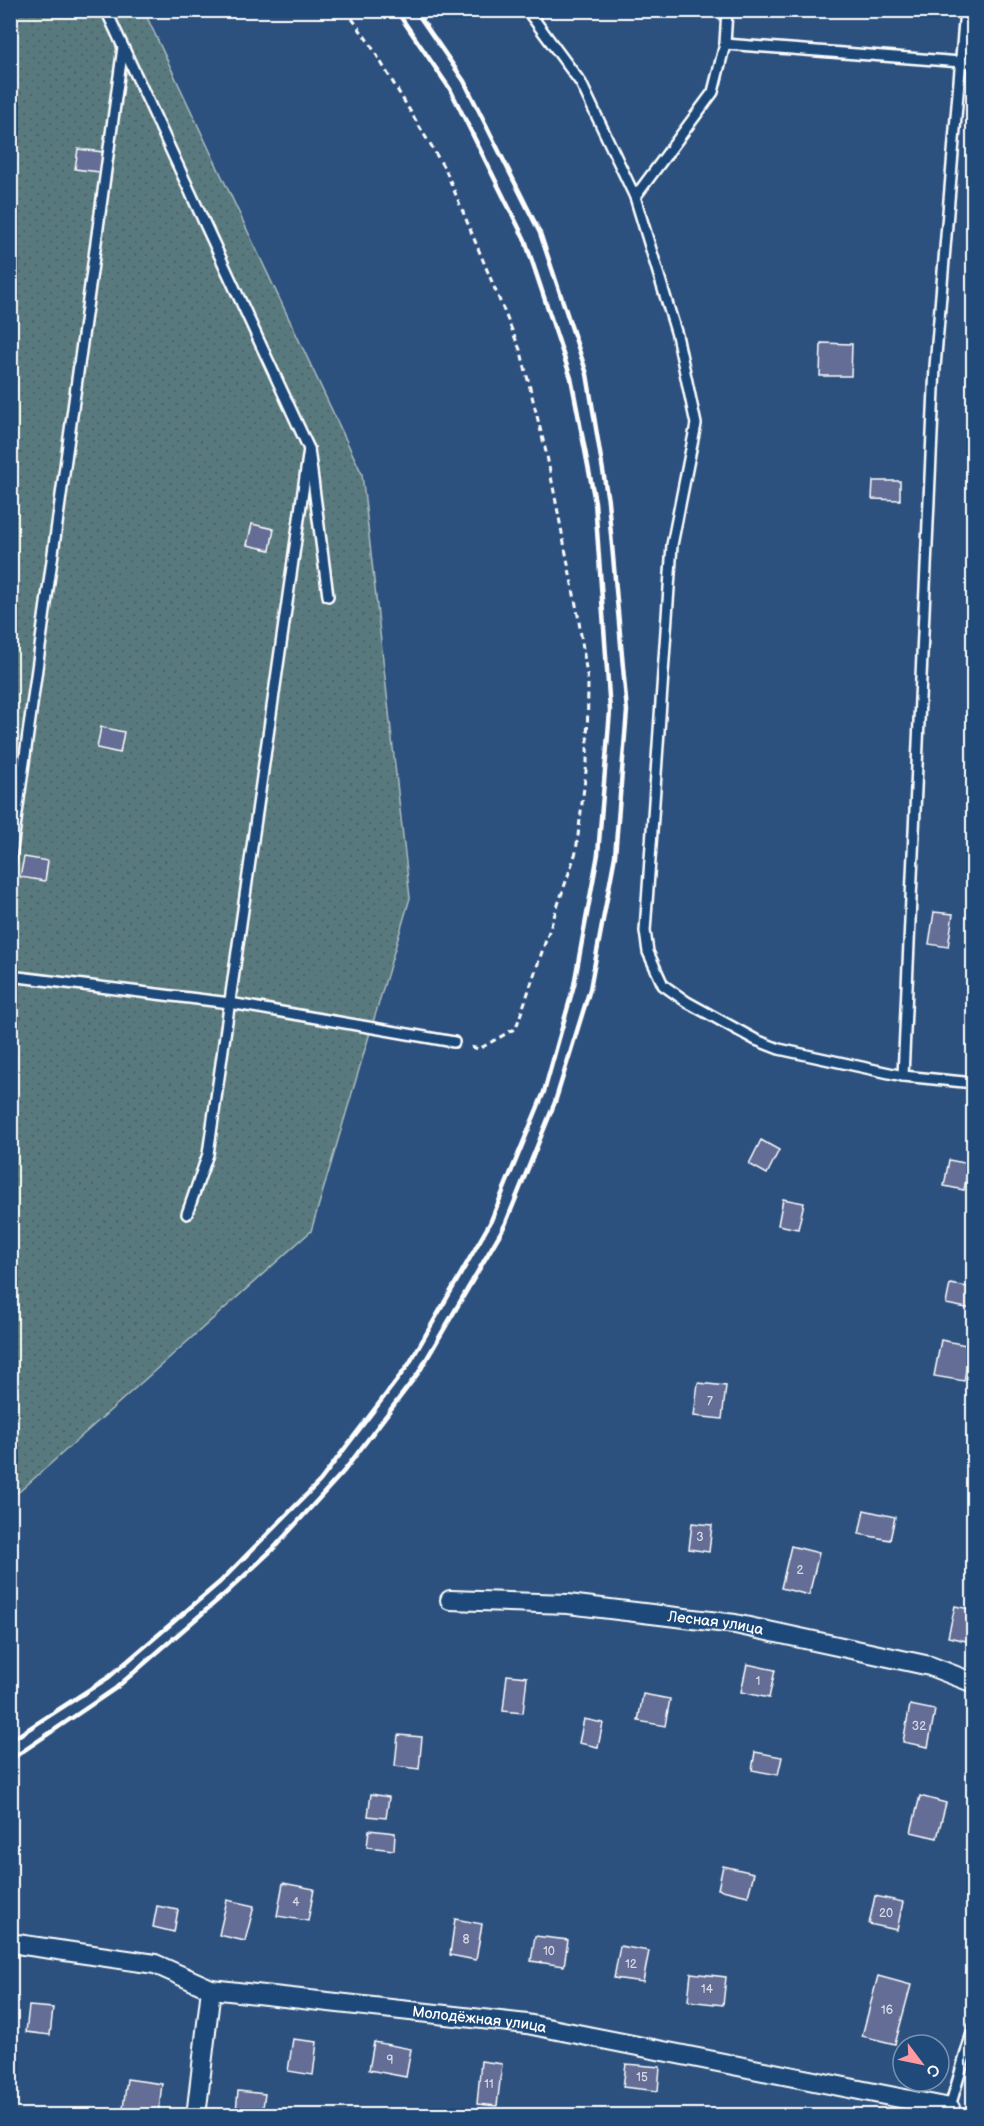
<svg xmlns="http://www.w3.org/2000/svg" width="984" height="2126" viewBox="0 0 984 2126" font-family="'Balsamiq Sans',sans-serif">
  <defs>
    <pattern id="garden-dots" width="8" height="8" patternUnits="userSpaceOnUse" patternTransform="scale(1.5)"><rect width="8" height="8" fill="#597a7f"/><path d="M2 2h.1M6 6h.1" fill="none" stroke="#526366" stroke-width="1.8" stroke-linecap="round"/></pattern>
  </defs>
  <rect width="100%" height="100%" fill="#2d517f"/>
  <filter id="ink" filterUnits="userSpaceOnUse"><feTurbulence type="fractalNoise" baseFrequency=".0167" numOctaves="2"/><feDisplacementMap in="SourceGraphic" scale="12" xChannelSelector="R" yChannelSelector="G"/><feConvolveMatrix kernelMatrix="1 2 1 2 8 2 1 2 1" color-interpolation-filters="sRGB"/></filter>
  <g filter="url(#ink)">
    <polygon fill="url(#garden-dots)" stroke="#acbcbf" stroke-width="1.5" points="11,11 144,11 362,474 410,898 311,1231 20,1491 11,1497"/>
    <g fill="#636d95" stroke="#fff" stroke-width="1.5">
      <polygon points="78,149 103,152 100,172 75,169"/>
      <polygon points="821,343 852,344 851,376 820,376"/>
      <polygon points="873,481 900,481 900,500 872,499"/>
      <polygon points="252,524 274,529 270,550 247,545"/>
      <polygon points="101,727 124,732 120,753 97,748"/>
      <polygon points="24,857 48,861 45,881 20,877"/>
      <polygon points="934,912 953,914 948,947 929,944"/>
      <polygon points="761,1140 779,1150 767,1174 749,1164"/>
      <polygon points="949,1160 969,1164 964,1190 944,1186"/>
      <polygon points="783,1199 804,1203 798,1229 778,1225"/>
      <polygon points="950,1284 974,1288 972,1309 946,1304"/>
      <polygon points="941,1340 971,1346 964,1381 934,1376"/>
      <polygon points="698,1383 726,1386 722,1419 694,1416"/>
      <polygon points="864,1510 895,1517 890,1540 859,1534"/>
      <polygon points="692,1523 712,1525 709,1552 689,1549"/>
      <polygon points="791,1546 819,1553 809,1595 781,1588"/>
      <polygon points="955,1606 974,1610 971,1642 948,1637"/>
      <polygon points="747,1664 775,1670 769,1698 741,1692"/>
      <polygon points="507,1675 527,1677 523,1713 503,1711"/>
      <polygon points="643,1694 670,1699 665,1726 638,1721"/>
      <polygon points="910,1705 935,1710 928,1747 903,1742"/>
      <polygon points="584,1719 603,1723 598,1747 579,1743"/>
      <polygon points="398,1735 422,1737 419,1769 395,1766"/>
      <polygon points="755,1752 782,1757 778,1775 752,1770"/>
      <polygon points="371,1794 389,1797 386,1818 368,1816"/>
      <polygon points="920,1796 946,1803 937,1838 911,1832"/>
      <polygon points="369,1830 395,1833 394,1850 367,1847"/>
      <polygon points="723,1866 754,1873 748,1896 718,1889"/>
      <polygon points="283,1883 314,1889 308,1921 277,1916"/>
      <polygon points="875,1896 903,1902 897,1930 869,1924"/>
      <polygon points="227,1900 254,1906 245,1941 219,1935"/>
      <polygon points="157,1906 178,1910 174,1932 153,1927"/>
      <polygon points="455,1919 482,1924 476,1960 450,1955"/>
      <polygon points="535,1936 568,1940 564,1966 531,1961"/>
      <polygon points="620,1946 649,1951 643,1982 614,1978"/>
      <polygon points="691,1973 726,1977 723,2005 688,2001"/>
      <polygon points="878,1976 911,1985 895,2044 862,2036"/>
      <polygon points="29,2006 53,2008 50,2035 26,2032"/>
      <polygon points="293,2039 317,2042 313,2075 288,2071"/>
      <polygon points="374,2042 411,2049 406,2077 369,2070"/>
      <polygon points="481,2061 502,2064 497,2106 477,2104"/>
      <polygon points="626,2064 660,2067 658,2091 623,2087"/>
      <polygon points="127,2079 162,2084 158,2116 122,2116"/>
      <polygon points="238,2091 265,2094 262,2114 236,2111"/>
    </g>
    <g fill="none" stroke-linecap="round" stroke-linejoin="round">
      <defs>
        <g id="service">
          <polyline points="106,10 309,449 328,596"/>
          <polyline points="525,10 530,14 581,83 635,197 677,335 696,424 672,545 645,931 648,952 663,985 687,1002 756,1040 779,1049 903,1076 974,1083"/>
          <polyline points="725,44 974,63"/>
          <polyline points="635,197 713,92 725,44 727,10"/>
          <polyline points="10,864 123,47"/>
          <polyline points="10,976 230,1003 454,1042"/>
          <polyline points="903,1076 935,367 965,10"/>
          <polyline points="187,1214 208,1154 309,449"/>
          <polyline points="949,2110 974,2026"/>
        </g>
        <g id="minor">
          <path id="s1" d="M450 1600 568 1604 735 1624 930 1666 974 1683"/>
          <path id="s2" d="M10 1943 155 1964 211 1989 527 2024 950 2108"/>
          <polyline points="196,2116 211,1989"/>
        </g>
      </defs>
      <use href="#service" stroke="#fff" stroke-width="14"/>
      <use href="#minor" stroke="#fff" stroke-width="22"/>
      <polyline stroke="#fff" stroke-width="3" stroke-dasharray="6 4.5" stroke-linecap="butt" points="346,10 370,44 446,171 521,352 547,456 578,615 588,682 587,763 576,852 516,1028 479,1049 467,1046"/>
      <use href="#service" stroke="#1f4a7a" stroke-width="9"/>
      <use href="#minor" stroke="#1f4a7a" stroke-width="18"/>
      <g stroke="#fff" stroke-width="4.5">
        <polyline points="10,1741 109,1677 220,1582 320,1481 409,1364 490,1223 544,1092 574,985 598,854 610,711 595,502 571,378 525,240 450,89 396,10"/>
        <polyline points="10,1760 116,1688 227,1592 273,1549 344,1471 419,1372 505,1225 555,1102 590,989 615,856 627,711 608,501 587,374 540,233 464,81 415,10"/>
      </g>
    </g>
  </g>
  <g text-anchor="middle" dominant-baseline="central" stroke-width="4.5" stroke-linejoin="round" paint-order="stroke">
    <g font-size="12" fill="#d8dae4">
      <text x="710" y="1401">7</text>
      <text x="700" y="1537">3</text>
      <text x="800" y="1570">2</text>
      <text x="758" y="1681">1</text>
      <text x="919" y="1726">32</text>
      <text x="296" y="1902">4</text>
      <text x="886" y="1913">20</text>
      <text x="466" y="1939">8</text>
      <text x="549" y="1951">10</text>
      <text x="631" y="1964">12</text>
      <text x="707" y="1989">14</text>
      <text x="887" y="2010">16</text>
      <text x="390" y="2060">9</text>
      <text x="642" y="2077">15</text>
      <text x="489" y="2084">11</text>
    </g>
    <g font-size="15" fill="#fff" stroke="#1f4a7a">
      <text stroke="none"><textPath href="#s1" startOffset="267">Лесная улица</textPath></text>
      <text stroke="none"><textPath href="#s2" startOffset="478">Молодёжная улица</textPath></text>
    </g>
  </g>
  <rect width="984" height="2126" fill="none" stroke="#1f4a7a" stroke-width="36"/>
  <rect x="18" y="18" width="948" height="2090" fill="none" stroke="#fff" stroke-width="2" filter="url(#ink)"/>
  <g transform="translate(921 2063) rotate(122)"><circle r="28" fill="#1f4a7a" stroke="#7992af" stroke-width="1.5"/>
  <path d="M0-4.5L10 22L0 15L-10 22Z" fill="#ff9aa2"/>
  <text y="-9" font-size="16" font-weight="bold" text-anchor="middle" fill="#ffffff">С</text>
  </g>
</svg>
